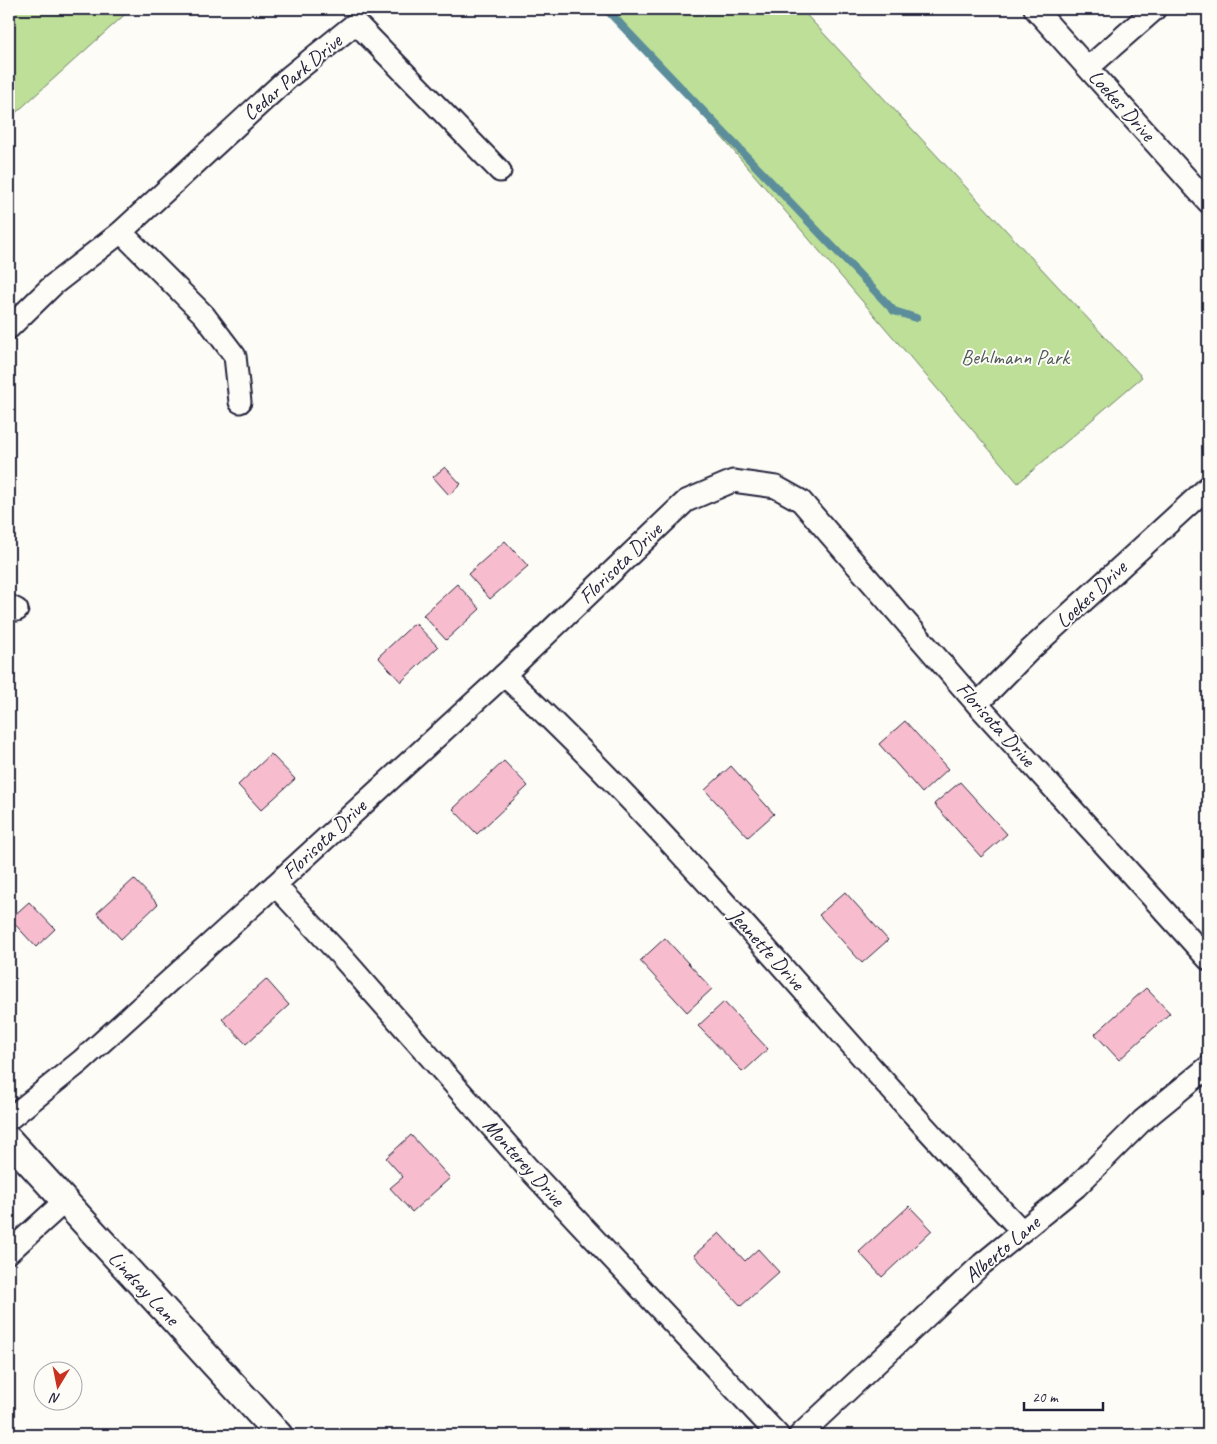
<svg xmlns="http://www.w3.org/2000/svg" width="1217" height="1444" viewBox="0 0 1217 1444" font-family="Caveat,sans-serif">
  <rect width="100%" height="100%" fill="#fdfcf7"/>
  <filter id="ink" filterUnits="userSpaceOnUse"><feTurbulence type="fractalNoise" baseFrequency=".02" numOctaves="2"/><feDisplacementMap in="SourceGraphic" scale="10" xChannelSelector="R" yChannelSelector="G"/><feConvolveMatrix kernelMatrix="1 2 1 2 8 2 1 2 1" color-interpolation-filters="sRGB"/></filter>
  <g filter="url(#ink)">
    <g fill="#bddf98" stroke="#70806a">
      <polygon points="9,9 131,9 9,119"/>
      <polygon points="612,9 801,9 1142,377 1018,483"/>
    </g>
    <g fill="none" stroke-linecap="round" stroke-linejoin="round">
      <polyline stroke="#5c8d9a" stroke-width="8" points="606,9 894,311 916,318"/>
    </g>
    <g fill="#f7bdce" stroke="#22223b">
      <polygon points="445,467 461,484 449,495 433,477"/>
      <polygon points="505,541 528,566 490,599 468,574"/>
      <polygon points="457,584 480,609 446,640 423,615"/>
      <polygon points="415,623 438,647 401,682 378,657"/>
      <polygon points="905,721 948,769 922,793 879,744"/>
      <polygon points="271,754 295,779 261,810 238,785"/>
      <polygon points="504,761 528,786 477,834 453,809"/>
      <polygon points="731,766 774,814 748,837 705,790"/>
      <polygon points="960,782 1007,834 981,857 934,804"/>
      <polygon points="134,879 158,904 121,939 97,913"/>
      <polygon points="845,892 888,940 862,963 819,915"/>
      <polygon points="29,902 55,929 36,947 10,919"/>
      <polygon points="665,938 712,989 687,1012 640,961"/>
      <polygon points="266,979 289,1005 246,1044 222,1019"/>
      <polygon points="1146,988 1170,1013 1119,1060 1095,1034"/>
      <polygon points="724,1002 768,1049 743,1072 698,1026"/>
      <polygon points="411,1135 450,1178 412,1212 390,1188 403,1177 386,1158"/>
      <polygon points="909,1206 932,1230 882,1277 859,1252"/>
      <polygon points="719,1233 745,1261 758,1249 779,1272 741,1306 694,1255"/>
    </g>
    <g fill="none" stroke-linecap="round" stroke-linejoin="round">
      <defs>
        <g id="minor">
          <polyline points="1035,9 1208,202"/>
          <polyline points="1089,67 1155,9"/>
          <polyline points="121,232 204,315 235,356 240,402"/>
          <polyline points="9,328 53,285 121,232 289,77 356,23 500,171"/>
          <polyline points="9,606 17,610"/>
          <path d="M504 675C690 847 846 1049 1022 1231"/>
          <polyline points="977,704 1029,651 1208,487"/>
          <polyline points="275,885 341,956 526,1166 778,1435"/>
          <polyline points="9,1119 81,1061 275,885 504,675 686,501 733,481 776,487 801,501 977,704 1208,959"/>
          <polyline points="9,1252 64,1202"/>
          <polyline points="800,1435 982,1264 1076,1187 1142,1121 1208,1067"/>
        </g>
        <polyline id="tertiary" points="9,1140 279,1435"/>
      </defs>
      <use href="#minor" stroke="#22223b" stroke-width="25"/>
      <use href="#tertiary" stroke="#22223b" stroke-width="30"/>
      <use href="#minor" stroke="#fdfcf7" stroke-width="21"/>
      <use href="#tertiary" stroke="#fdfcf7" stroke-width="26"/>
    </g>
  </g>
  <g text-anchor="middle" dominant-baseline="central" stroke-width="4" stroke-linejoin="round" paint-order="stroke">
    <g font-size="21" fill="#22223b" stroke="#fdfcf7">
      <text transform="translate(292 77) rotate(-40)">Cedar Park Drive</text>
      <text transform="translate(1122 105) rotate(48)">Loekes Drive</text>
      <text transform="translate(620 563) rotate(-44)">Florisota Drive</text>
      <text transform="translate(1091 594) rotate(-43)">Loekes Drive</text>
      <text transform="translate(996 724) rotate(48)">Florisota Drive</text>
      <text transform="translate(324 839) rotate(-43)">Florisota Drive</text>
      <text transform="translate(767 949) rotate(48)">Jeanette Drive</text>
      <text transform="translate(524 1162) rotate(48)">Monterey Drive</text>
      <text transform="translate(1002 1249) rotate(-40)">Alberto Lane</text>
      <text transform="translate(144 1288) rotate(47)">Lindsay Lane</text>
    </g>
    <g font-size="21" fill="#505b57" stroke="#fdfcf7">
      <text x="1015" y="357">Behlmann Park</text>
    </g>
  </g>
  <rect width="1217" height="1444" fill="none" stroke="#fdfcf7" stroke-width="30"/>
  <rect x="15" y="15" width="1187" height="1414" fill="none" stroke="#22223b" stroke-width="2" filter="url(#ink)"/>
  <g transform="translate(58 1386) rotate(190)"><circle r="24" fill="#fdfcf7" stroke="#a5a5ac"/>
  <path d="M0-4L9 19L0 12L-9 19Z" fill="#c8321e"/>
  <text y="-8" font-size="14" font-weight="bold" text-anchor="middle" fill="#22223b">N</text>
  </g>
  <path d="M1024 1402v8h79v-8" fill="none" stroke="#22223b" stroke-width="2.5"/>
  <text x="1032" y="1402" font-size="15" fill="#22223b" stroke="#fdfcf7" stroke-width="4" paint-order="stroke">20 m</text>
</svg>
